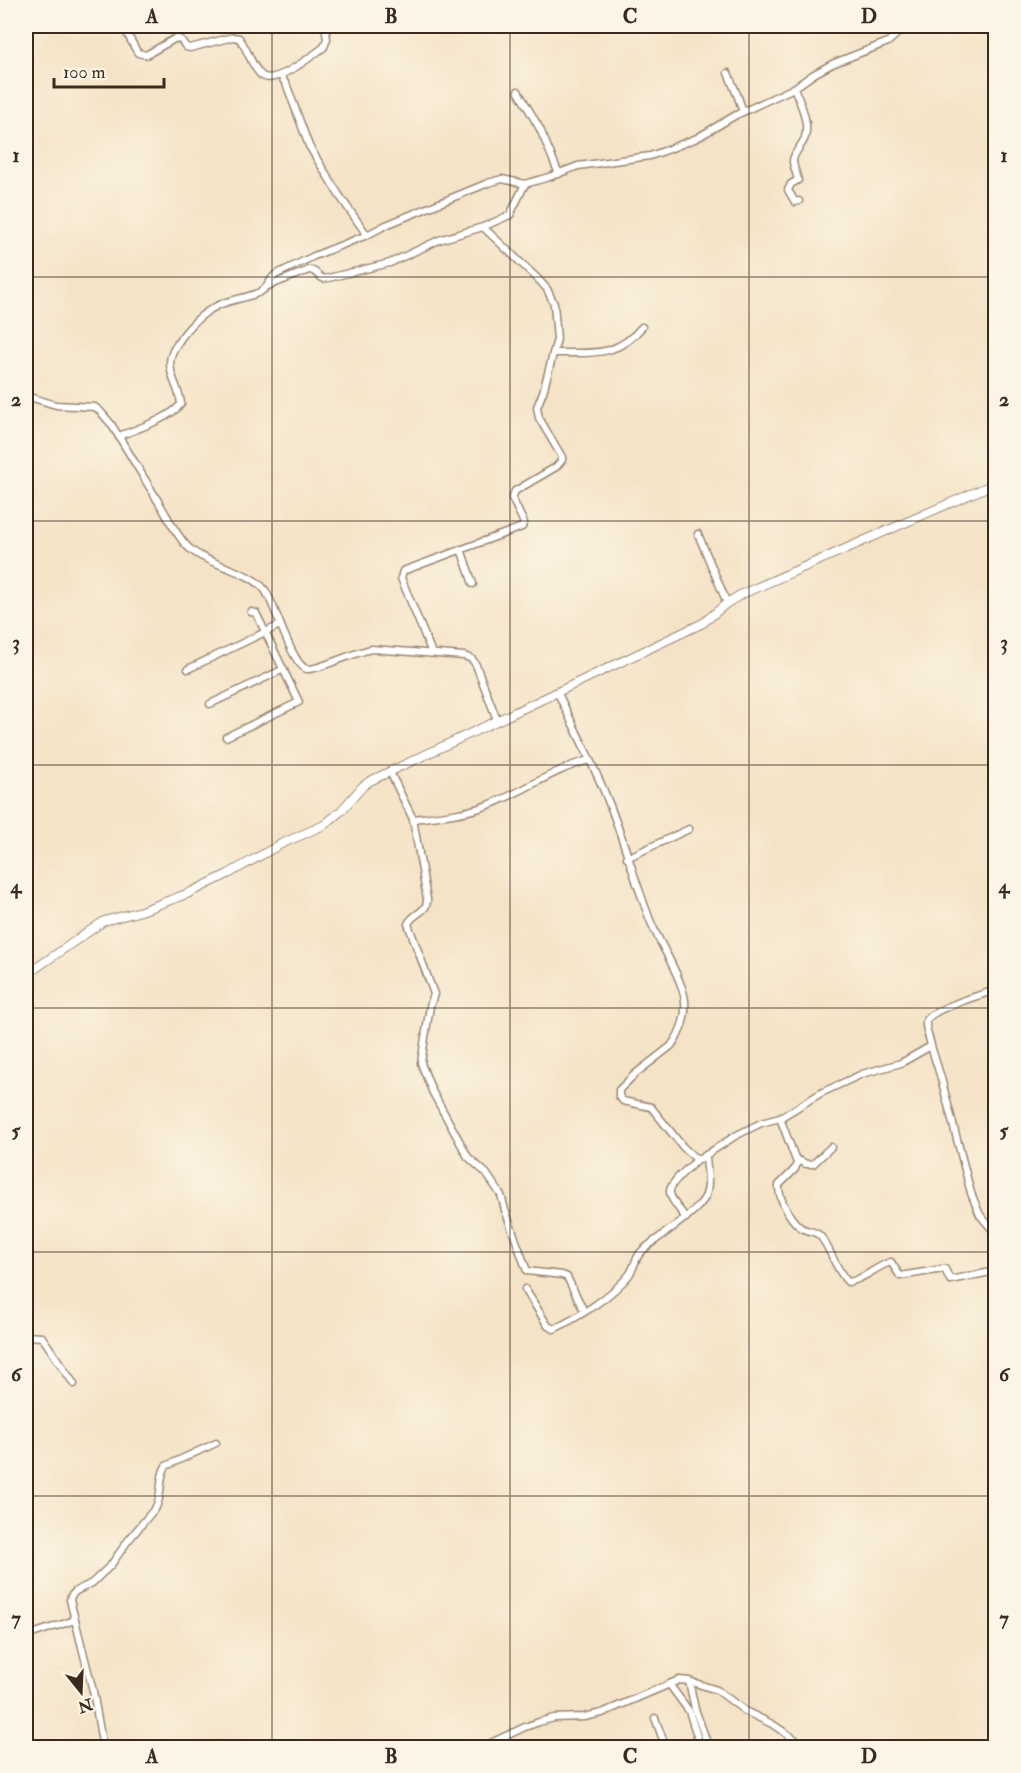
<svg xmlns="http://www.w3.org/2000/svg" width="1021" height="1773" viewBox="0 0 1021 1773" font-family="'IM FELL Double Pica',serif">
  <rect width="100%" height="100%" fill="#fcf5e5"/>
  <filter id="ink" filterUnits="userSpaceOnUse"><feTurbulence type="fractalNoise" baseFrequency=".0167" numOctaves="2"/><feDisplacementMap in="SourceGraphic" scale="12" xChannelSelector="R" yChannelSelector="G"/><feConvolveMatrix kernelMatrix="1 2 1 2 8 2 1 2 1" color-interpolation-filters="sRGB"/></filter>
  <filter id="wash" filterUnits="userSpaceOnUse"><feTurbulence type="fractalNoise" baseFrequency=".008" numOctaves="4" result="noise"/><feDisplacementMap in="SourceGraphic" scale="24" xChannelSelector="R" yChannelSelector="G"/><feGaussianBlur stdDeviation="1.35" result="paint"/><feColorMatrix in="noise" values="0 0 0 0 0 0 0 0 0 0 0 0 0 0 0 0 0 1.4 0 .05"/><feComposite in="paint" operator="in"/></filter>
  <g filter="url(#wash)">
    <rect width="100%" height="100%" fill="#f4e3c6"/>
  </g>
  <g filter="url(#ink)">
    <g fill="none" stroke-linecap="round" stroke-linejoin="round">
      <defs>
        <g id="minor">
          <path d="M123 26 136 50 138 53 146 55 176 38 181 40 186 47 190 48 233 37 239 38C248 49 251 66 261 75 274 87 313 55 324 47L327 39 325 26"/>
          <polyline points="728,73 738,97 743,112"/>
          <polyline points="281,76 287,86 309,146 339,195 367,235"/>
          <path d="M794 88C800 102 811 125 804 140 801 146 793 154 793 161 793 167 797 174 798 180L791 184 788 190 795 202 799 201"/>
          <polyline points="518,91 540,129 559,174"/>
          <polyline points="483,227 510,215 525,184"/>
          <path d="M268 286 309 270C316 270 318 277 324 279L390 263 439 240 483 227 537 278 547 289 554 304 557 339 543 392 537 407 539 418 562 457V460L556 467 515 491 512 498 524 523 522 527 403 571 401 578 432 653"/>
          <path d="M553 353C591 352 615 359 642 327"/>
          <path d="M26 396 56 405 95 407 100 411 111 424C128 451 144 478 161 506 169 519 177 537 189 548 209 566 250 570 265 590 275 604 292 666 307 669 316 671 357 651 372 649L464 656 472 659 476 665 497 720"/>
          <path d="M119 436C137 429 169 419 181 404 180 390 170 378 170 363 170 353 176 346 181 338 192 323 207 309 224 303 236 299 249 297 260 292 269 288 269 280 275 275L314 256 367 235 386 225 488 183 502 179 525 184 549 177 578 166 650 156 664 151 697 138 736 115 794 88 814 74 832 64 888 42 906 26"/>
          <polyline points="698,534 727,603"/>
          <polyline points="461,549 473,584"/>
          <polyline points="188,669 280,625"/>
          <path d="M557 691C574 728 594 765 609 803 624 841 635 881 650 920 659 943 679 972 684 995 688 1012 682 1032 671 1046L635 1074 619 1090V1096L623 1101 651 1107 683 1147 696 1159H700L735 1136 761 1123 780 1118 821 1093 862 1074 901 1063 931 1046C930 1039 925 1029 926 1022 928 1010 983 994 996 990"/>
          <polyline points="210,704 284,669"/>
          <polyline points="226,737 299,702 256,613 251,612"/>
          <path d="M390 772 413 819 427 899C428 913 412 913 408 924L434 994 430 1006 421 1063 432 1091 468 1157 486 1173 501 1195 505 1210 527 1271 562 1275 567 1277 584 1311"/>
          <path d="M413 819C439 816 466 814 491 804 525 791 552 770 589 760"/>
          <polyline points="627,858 689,829"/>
          <polyline points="26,957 33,969"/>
          <polyline points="931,1046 941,1078 971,1193 980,1215 996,1234"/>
          <path d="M780 1118 797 1163 795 1169 779 1185C778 1198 790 1219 800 1227 806 1232 816 1230 821 1237 830 1248 838 1274 848 1282 864 1280 876 1266 891 1262L900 1276 943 1269H945L950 1280 996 1271"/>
          <polyline points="796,1159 806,1164 813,1164 831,1147"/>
          <path d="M686 1218C681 1211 671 1201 670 1193 668 1183 690 1167 697 1160"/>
          <path d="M525 1289 548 1326 554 1329C579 1317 612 1296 629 1275 635 1267 635 1257 642 1251 658 1236 697 1214 705 1197 711 1185 706 1167 706 1155"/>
          <polyline points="26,1336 42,1337 74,1384"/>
          <polyline points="26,1636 75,1620"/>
          <polyline points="689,1681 695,1709 709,1748"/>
          <polyline points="669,1684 689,1711 701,1748"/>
          <polyline points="655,1718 666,1748"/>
          <path d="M103 1748 93 1691 70 1600 71 1596 76 1591 92 1583 111 1565 127 1542 156 1507C163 1494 158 1478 166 1466L216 1443"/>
          <polyline points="480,1748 525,1727 539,1722 554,1718 584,1717 602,1713 679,1680 689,1681 717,1690 745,1711 772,1724 808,1748"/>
        </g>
        <polyline id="tertiary" points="26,975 104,921 141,911 189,893 228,874 281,844 324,825 341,811 363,786 370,781 703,623 727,603 742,594 996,483"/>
      </defs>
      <use href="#minor" stroke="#988672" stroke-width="9"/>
      <use href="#tertiary" stroke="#988672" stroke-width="10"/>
      <use href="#minor" stroke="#fff" stroke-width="6"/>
      <use href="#tertiary" stroke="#fff" stroke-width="8"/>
    </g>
  </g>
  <path fill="none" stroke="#3b2a1e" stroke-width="1.5" stroke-opacity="0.55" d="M272 26V1748M510 26V1748M749 26V1748M26 277H996M26 521H996M26 765H996M26 1008H996M26 1252H996M26 1496H996"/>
  <rect width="1021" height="1773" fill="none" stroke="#fcf5e5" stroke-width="66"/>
  <g transform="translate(81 1692) rotate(162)" stroke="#fcf5e5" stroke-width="4.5" paint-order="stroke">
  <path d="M0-4.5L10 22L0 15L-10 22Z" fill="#3b2a1e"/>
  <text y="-9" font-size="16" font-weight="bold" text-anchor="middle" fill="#3b2a1e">N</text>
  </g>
  <path d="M54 78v9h110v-9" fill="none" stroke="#3b2a1e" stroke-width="3"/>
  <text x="63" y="78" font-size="18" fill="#3b2a1e" stroke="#fcf5e5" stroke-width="4.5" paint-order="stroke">100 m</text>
  <rect x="33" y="33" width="955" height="1707" fill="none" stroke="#3b2a1e" stroke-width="2"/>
  <g font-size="20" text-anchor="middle" font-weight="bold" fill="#3b2a1e">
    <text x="152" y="23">A</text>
    <text x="391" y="23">B</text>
    <text x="630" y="23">C</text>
    <text x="869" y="23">D</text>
    <text x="16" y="162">1</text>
    <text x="1004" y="162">1</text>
    <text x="16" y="406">2</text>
    <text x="1004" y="406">2</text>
    <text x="16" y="649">3</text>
    <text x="1004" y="649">3</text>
    <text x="16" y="893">4</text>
    <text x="1004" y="893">4</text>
    <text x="16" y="1137">5</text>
    <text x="1004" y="1137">5</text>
    <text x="16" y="1381">6</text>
    <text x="1004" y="1381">6</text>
    <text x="16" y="1625">7</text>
    <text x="1004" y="1625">7</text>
    <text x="152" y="1763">A</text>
    <text x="391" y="1763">B</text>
    <text x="630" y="1763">C</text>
    <text x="869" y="1763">D</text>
  </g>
</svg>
